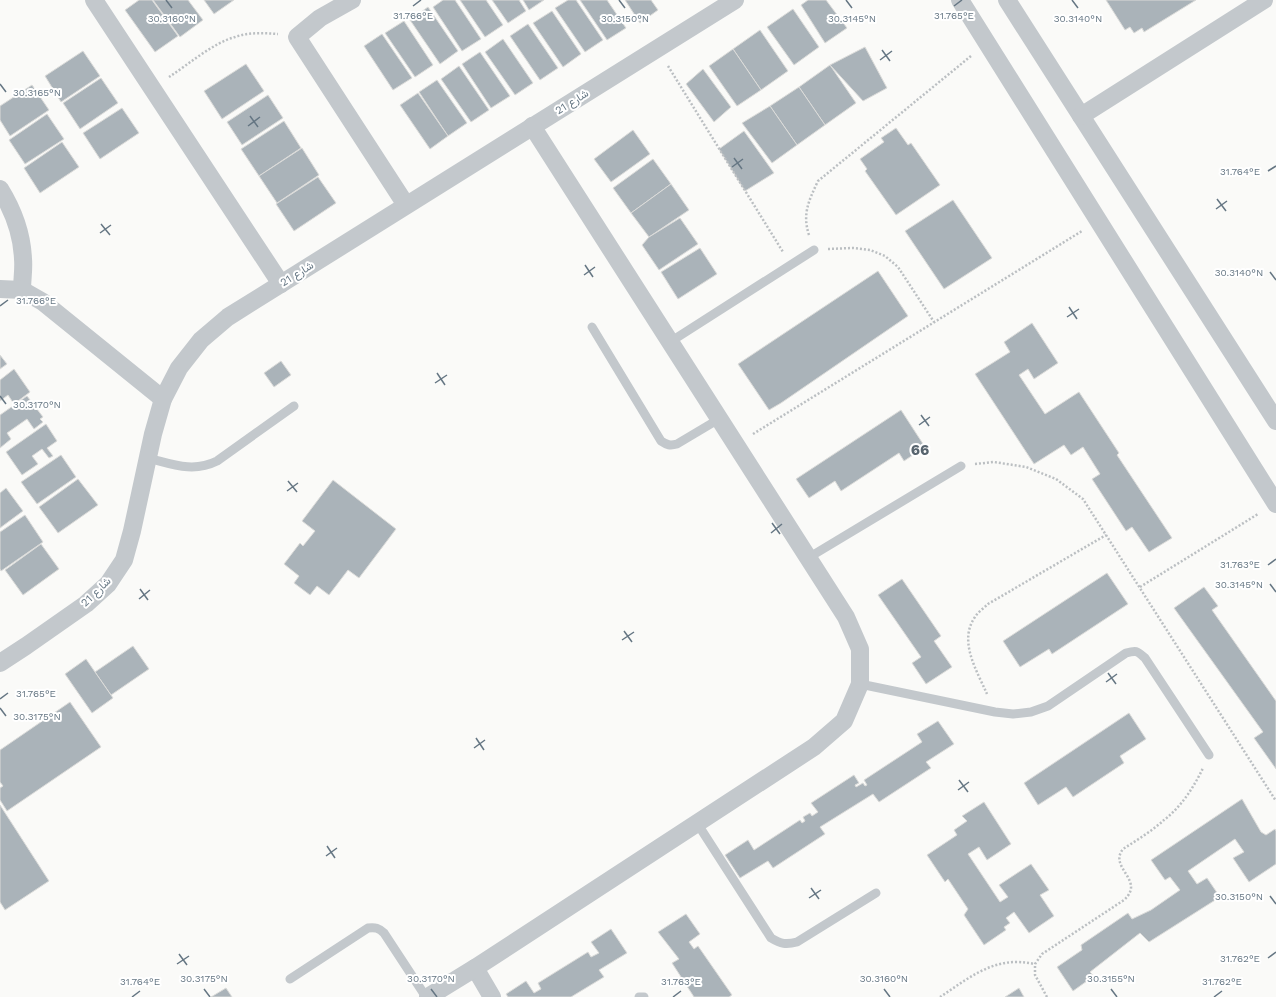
<svg xmlns="http://www.w3.org/2000/svg" width="1276" height="997" viewBox="0 0 1276 997" font-family="'Work Sans',Vazirmatn,sans-serif">
  <rect width="100%" height="100%" fill="#fafaf8"/>
  <g fill="#aab3b9" stroke="#dcdcda">
    <polygon points="139,0 152,0 178,36 155,52 125,10"/>
    <polygon points="153,0 188,0 203,20 180,37"/>
    <polygon points="204,0 234,0 214,14"/>
    <polygon points="443,0 455,0 481,39 462,51 433,7"/>
    <polygon points="460,0 486,0 503,25 485,37"/>
    <polygon points="492,0 519,0 526,11 508,23"/>
    <polygon points="523,0 544,0 529,10"/>
    <polygon points="568,0 576,0 603,40 585,52 555,8"/>
    <polygon points="580,0 607,0 626,28 607,40"/>
    <polygon points="625,0 651,0 658,10 640,23"/>
    <polygon points="808,0 826,0 847,28 825,43 801,5"/>
    <polygon points="1106,0 1196,0 1144,32 1142,28 1134,33 1130,27 1125,30"/>
    <polygon points="428,7 458,51 440,64 410,20"/>
    <polygon points="793,9 819,47 794,65 767,27"/>
    <polygon points="552,11 581,54 563,67 533,23"/>
    <polygon points="404,21 433,65 415,77 385,33"/>
    <polygon points="528,24 558,68 540,80 510,36"/>
    <polygon points="760,30 788,71 761,90 733,49"/>
    <polygon points="382,34 412,78 393,90 364,46"/>
    <polygon points="503,39 533,83 515,95 485,52"/>
    <polygon points="865,47 887,88 863,101 830,65"/>
    <polygon points="733,49 761,90 737,106 709,66"/>
    <polygon points="83,51 100,76 61,102 45,76"/>
    <polygon points="480,52 510,96 491,108 462,64"/>
    <polygon points="246,64 264,91 222,119 204,91"/>
    <polygon points="830,65 856,103 825,125 799,87"/>
    <polygon points="459,66 489,110 471,122 441,79"/>
    <polygon points="703,69 731,107 714,122 686,84"/>
    <polygon points="101,78 118,103 80,129 63,103"/>
    <polygon points="437,80 467,123 448,136 419,92"/>
    <polygon points="32,85 49,110 10,136 0,120 0,106"/>
    <polygon points="799,87 825,125 797,145 770,106"/>
    <polygon points="418,93 448,136 430,149 400,105"/>
    <polygon points="268,95 283,118 242,145 227,122"/>
    <polygon points="770,106 797,145 772,163 742,123"/>
    <polygon points="122,108 139,133 100,159 83,133"/>
    <polygon points="47,114 64,139 25,164 9,140"/>
    <polygon points="284,121 301,148 259,176 241,149"/>
    <polygon points="896,128 908,145 911,143 940,185 896,215 865,171 867,169 860,159 884,142 881,138"/>
    <polygon points="633,130 650,154 611,182 594,159"/>
    <polygon points="744,131 774,173 745,191 719,149"/>
    <polygon points="62,142 79,167 40,193 24,168"/>
    <polygon points="302,148 319,175 277,203 259,176"/>
    <polygon points="653,159 671,184 631,213 613,188"/>
    <polygon points="318,177 336,203 294,231 276,204"/>
    <polygon points="671,184 689,210 649,237 631,213"/>
    <polygon points="953,200 992,258 944,289 905,231"/>
    <polygon points="680,218 698,244 659,270 642,245 649,237"/>
    <polygon points="700,248 717,274 678,299 661,272"/>
    <polygon points="878,271 908,316 781,403 769,410 738,364"/>
    <polygon points="1032,323 1058,363 1034,379 1028,369 1019,375 1045,414 1079,392 1119,453 1117,455 1172,538 1149,552 1132,527 1126,531 1092,479 1100,474 1083,447 1071,455 1064,445 1034,464 975,374 1010,352 1004,342"/>
    <polygon points="0,355 7,364 0,369"/>
    <polygon points="281,361 291,375 274,387 264,373"/>
    <polygon points="14,369 30,392 14,404 8,395 0,401 0,380"/>
    <polygon points="27,396 43,417 40,419 43,422 34,429 27,419 7,433 11,439 0,448 0,415"/>
    <polygon points="901,410 925,447 904,461 899,453 841,491 835,481 809,498 796,479"/>
    <polygon points="46,424 57,441 47,448 53,456 49,458 42,449 32,456 38,464 22,475 6,452"/>
    <polygon points="61,455 76,477 37,504 21,482"/>
    <polygon points="78,479 98,505 58,533 39,507"/>
    <polygon points="333,480 396,529 359,578 348,570 329,595 317,586 310,595 294,583 299,576 284,564 300,543 303,546 315,531 302,521"/>
    <polygon points="6,488 23,511 0,528 0,493"/>
    <polygon points="25,515 43,542 1,571 0,569 0,532"/>
    <polygon points="41,544 59,569 23,595 5,570"/>
    <polygon points="1107,573 1128,604 1052,654 1049,649 1020,667 1003,641"/>
    <polygon points="902,579 941,636 934,641 952,667 926,684 912,663 921,657 878,595"/>
    <polygon points="1204,587 1218,606 1212,610 1276,701 1276,769 1254,738 1263,732 1174,608"/>
    <polygon points="133,646 149,669 111,695 95,672"/>
    <polygon points="86,659 113,698 92,713 65,674"/>
    <polygon points="70,702 101,747 7,811 0,800 0,788 3,786 0,782 0,750"/>
    <polygon points="1129,713 1146,739 1120,756 1124,763 1073,797 1066,787 1038,805 1024,783"/>
    <polygon points="938,721 954,744 926,762 931,768 879,802 873,794 820,827 825,834 773,868 768,861 740,878 725,855 748,840 754,850 800,820 802,823 805,821 803,817 810,813 812,816 818,812 811,803 854,775 859,783 855,785 856,787 863,783 865,786 867,785 864,780 922,742 917,734"/>
    <polygon points="1242,799 1261,832 1266,835 1275,829 1276,831 1276,864 1249,882 1233,858 1244,852 1235,839 1188,871 1197,884 1207,878 1220,897 1149,942 1140,933 1090,972 1094,976 1073,991 1057,967 1082,950 1081,945 1128,913 1132,919 1151,910 1180,890 1170,877 1165,880 1151,860"/>
    <polygon points="984,802 1011,844 987,860 979,847 968,854 1000,902 1008,897 999,885 1031,864 1049,890 1040,895 1054,916 1029,933 1014,912 1006,918 1010,923 1004,927 1006,930 984,945 964,915 968,909 948,879 945,882 927,855 957,835 954,830 967,821 962,816"/>
    <polygon points="0,805 49,881 5,910 0,902"/>
    <polygon points="686,914 700,934 689,942 694,949 698,946 732,995 729,997 694,997 672,963 679,959 658,932"/>
    <polygon points="611,929 627,953 599,970 604,977 571,997 508,997 506,994 526,981 534,993 541,989 538,983 588,952 591,957 599,953 591,942"/>
    <polygon points="226,988 232,997 211,997"/>
    <polygon points="1019,988 1024,997 1005,997"/>
  </g>
  <g fill="none" stroke-linecap="round" stroke-linejoin="round">
    <g stroke="#bbbfc2" stroke-width="2.5" stroke-dasharray="2 2" stroke-linecap="butt">
      <polyline points="668,66 783,252"/>
      <path d="M169 77C189 64 213 43 235 37 249 32 264 33 278 34"/>
      <path d="M809 235C802 214 809 200 818 181L971 56"/>
      <polyline points="828,249 853,248 870,250 885,256 898,267 934,322"/>
      <polyline points="753,434 1082,231"/>
      <polyline points="975,464 994,462 1026,467 1056,479 1083,499 1276,801"/>
      <polyline points="1140,587 1258,514"/>
      <path d="M987 694C977 671 958 641 975 617 978 612 984 608 988 604L1106 535"/>
      <path d="M940 997C963 982 987 962 1016 962 1023 962 1029 963 1035 964"/>
      <path d="M1047 997 1035 975V964L1042 954 1124 900C1146 880 1108 868 1123 849 1137 840 1152 831 1164 820 1181 807 1194 787 1203 768"/>
    </g>
    <g stroke="#c3c8cc" stroke-width="9">
      <path d="M592 327 661 441C667 445 670 446 677 444L719 419"/>
      <polyline points="670,342 814,250"/>
      <path d="M148 458C172 464 193 473 217 461L294 406"/>
      <polyline points="808,558 961,466"/>
      <path d="M860 684 995 712 1013 714 1031 712 1048 706 1126 653C1137 650 1137 651 1145 658L1209 755"/>
      <path d="M697 823 771 938C781 944 786 945 797 942L876 893"/>
      <path d="M290 979 368 928C375 927 379 928 384 933L426 997"/>
      <polyline points="639,997 644,997"/>
    </g>
    <g stroke="#c3c8cc" stroke-width="18">
      <polyline points="94,0 281,284"/>
      <polyline points="352,0 320,18 297,37 406,205"/>
      <polyline points="960,0 1276,504"/>
      <polyline points="1007,0 1276,421"/>
      <polyline points="1081,116 1264,0"/>
      <path d="M0 189C13 210 22 234 23 259 24 269 22 280 22 290"/>
      <polyline points="0,289 22,290 43,302 163,399"/>
      <polyline points="0,663 26,646 86,604 108,584 124,560 132,531 153,434 163,399 179,368 201,340 228,317 735,0"/>
      <polyline points="475,968 492,997"/>
      <polyline points="428,997 475,968 814,747 844,721 860,684 860,649 846,617 532,126"/>
    </g>
  </g>
  <path fill="none" stroke="#657683" stroke-width="1.5" d="M166 0 172 8M619 0 625 8M846 0 852 8M1072 0 1078 8M413 6 421 0M954 6 962 0M882 50 890 61M880 60 892 51M0 84 6 92M250 116 258 127M248 126 260 117M734 158 742 169M732 167 743 159M1268 171 1276 166M1217 199 1226 211M1216 209 1227 201M101 224 110 235M100 233 111 225M585 265 593 277M1270 272 1276 280M584 275 595 267M0 306 8 300M1069 307 1077 319M1067 317 1079 309M437 373 445 385M435 383 447 375M0 396 6 404M921 415 929 426M919 425 930 417M288 481 297 492M287 491 298 483M772 523 780 534M771 533 782 524M1268 565 1276 559M1270 584 1276 592M140 589 148 600M139 599 150 590M624 631 632 642M622 640 634 632M1108 673 1116 684M1106 682 1117 674M0 699 8 693M0 708 6 716M476 738 484 750M474 748 485 740M959 780 968 792M958 790 969 782M327 846 335 858M326 856 337 848M811 888 819 899M1270 896 1276 904M809 898 821 890M179 954 187 965M1268 958 1276 952M177 964 189 956M204 989 210 997M431 989 437 997M884 989 890 997M1111 989 1117 997M132 997 140 991M673 997 681 991M1214 997 1222 991"/>
  <g text-anchor="middle" dominant-baseline="central" stroke-width="4" stroke-linejoin="round" paint-order="stroke">
    <g font-size="11" fill="#657683" stroke="#fff">
      <text transform="translate(572 102) rotate(-32)">شارع 21</text>
      <text transform="translate(297 274) rotate(-32)">شارع 21</text>
      <text transform="translate(96 592) rotate(-44)">شارع 21</text>
    </g>
    <g font-size="15" font-weight="bold" fill="#57646e" stroke="#fff">
      <text x="920" y="450">66</text>
    </g>
  </g>
  <g font-size="10" text-anchor="middle" fill="#657683" stroke="#fff" stroke-width="4" stroke-linejoin="round" paint-order="stroke">
    <text x="413" y="19">31.766°E</text>
    <text x="954" y="19">31.765°E</text>
    <text x="172" y="22">30.3160°N</text>
    <text x="625" y="22">30.3150°N</text>
    <text x="852" y="22">30.3145°N</text>
    <text x="1078" y="22">30.3140°N</text>
    <text x="37" y="96">30.3165°N</text>
    <text x="1240" y="175">31.764°E</text>
    <text x="1239" y="276">30.3140°N</text>
    <text x="36" y="304">31.766°E</text>
    <text x="37" y="408">30.3170°N</text>
    <text x="1240" y="568">31.763°E</text>
    <text x="1239" y="588">30.3145°N</text>
    <text x="36" y="697">31.765°E</text>
    <text x="37" y="720">30.3175°N</text>
    <text x="1239" y="900">30.3150°N</text>
    <text x="1240" y="962">31.762°E</text>
    <text x="204" y="982">30.3175°N</text>
    <text x="431" y="982">30.3170°N</text>
    <text x="884" y="982">30.3160°N</text>
    <text x="1111" y="982">30.3155°N</text>
    <text x="140" y="985">31.764°E</text>
    <text x="681" y="985">31.763°E</text>
    <text x="1222" y="985">31.762°E</text>
  </g>
</svg>
